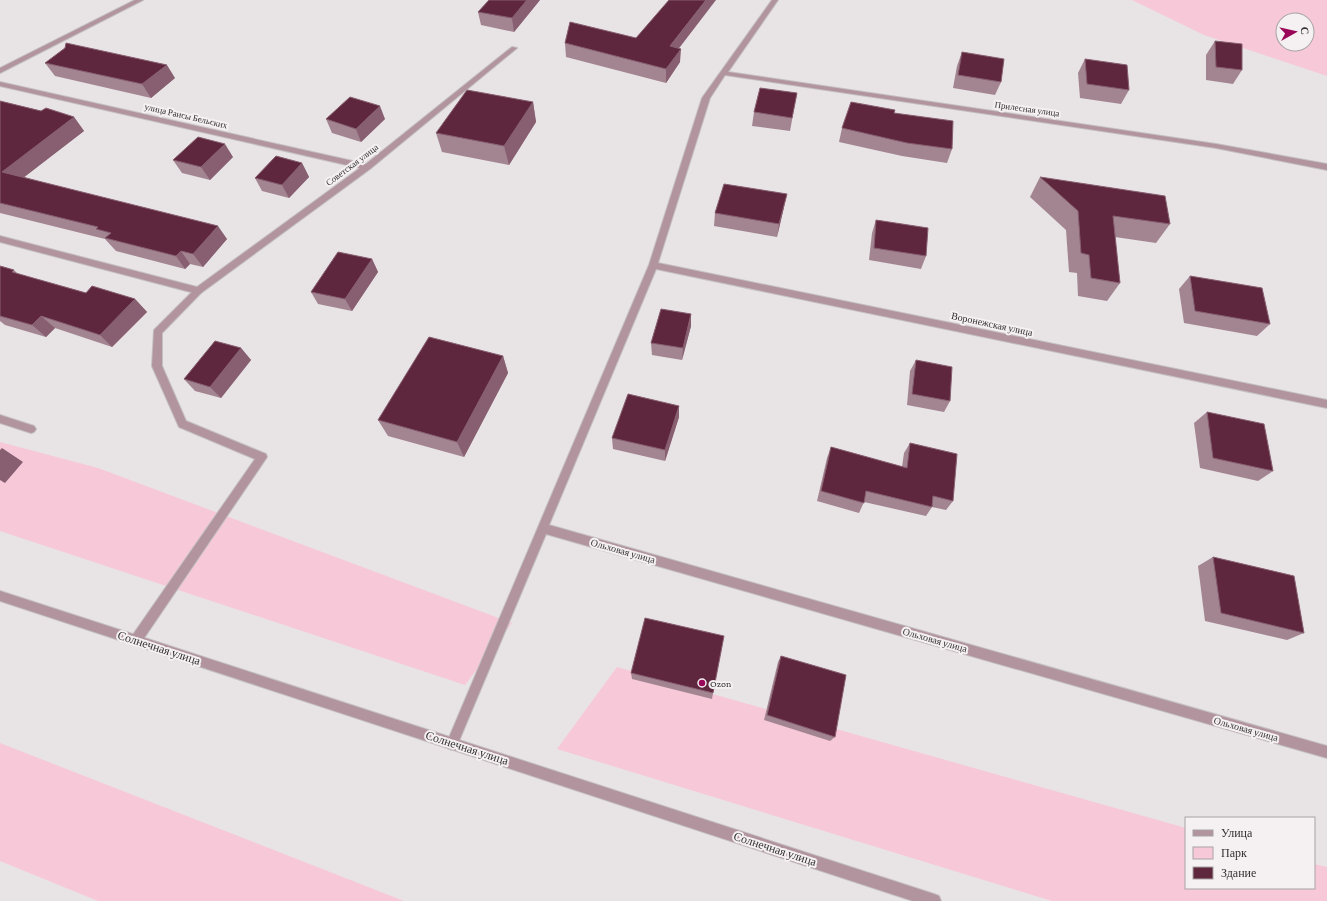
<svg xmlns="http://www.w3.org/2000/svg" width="1327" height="901" viewBox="0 0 1327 901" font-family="'Crimson Pro',serif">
  <rect width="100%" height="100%" fill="#e8e3e5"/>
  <g fill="#f7c9d8" fill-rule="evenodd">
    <path d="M1132 0H1327V76L1204 35ZM1283 20H1307V44H1283Z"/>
    <polygon points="0,442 98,468 512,623 465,685 0,531"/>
    <polygon points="617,667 1186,828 1186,888 1314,888 1314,864 1327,867 1327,901 1052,901 557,749"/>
    <polygon points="0,743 404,901 98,901 0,861"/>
  </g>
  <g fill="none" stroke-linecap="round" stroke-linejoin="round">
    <defs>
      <g id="service">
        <polygon points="198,288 201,289 202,291 201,293 162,333 162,366 186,421 266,454 267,457 140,644 136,646 132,644 130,640 132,636 255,459 179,427 152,366 154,330 195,289"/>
        <polygon points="0,415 34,426 36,429 34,432 31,433 0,423"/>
      </g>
      <g id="minor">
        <polygon points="135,0 143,0 0,73 0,68"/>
        <polygon points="772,0 778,0 728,72 1216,144 1327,164 1327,170 1216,148 725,75 710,98 658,263 1327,400 1327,408 656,269 549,525 1327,746 1327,758 546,534 456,748 452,750 448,748 446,744 448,740 649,265 702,98"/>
        <polygon points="512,47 517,48 370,169 201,293 198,294 0,242 0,236 197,287 360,168 0,86 0,82 366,164"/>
      </g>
      <polygon id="tertiary" points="0,591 934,894 939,896 941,901 913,901 0,601"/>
    </defs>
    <use href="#service" stroke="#c4bfc1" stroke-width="2"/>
    <use href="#minor" stroke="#c4bfc1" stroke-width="2"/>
    <use href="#tertiary" stroke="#c4bfc1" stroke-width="2"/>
    <use href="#service" fill="#b1949e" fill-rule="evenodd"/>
    <use href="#minor" fill="#b1949e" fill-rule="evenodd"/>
    <use href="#tertiary" fill="#b1949e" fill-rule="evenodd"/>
  </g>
  <g fill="#a38592">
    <polygon points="540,0 514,32 481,25 478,12"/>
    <polygon points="1215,41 1242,70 1233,84 1206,80 1206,55"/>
    <polygon points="565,43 679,48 680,62 666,83 566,57"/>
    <polygon points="962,52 1001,82 995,95 953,88 957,66"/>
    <polygon points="1085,59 1129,90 1121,104 1080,98 1078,73"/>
    <polygon points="45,63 175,78 151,98 55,76"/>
    <polygon points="797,93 790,131 752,126 754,112"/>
    <polygon points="0,101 41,111 74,117 84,131 24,177 227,239 203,267 190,264 185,269 116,251 105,239 0,213"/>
    <polygon points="533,102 536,122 509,165 442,152 436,133"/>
    <polygon points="894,113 952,149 947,163 902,156 839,142 842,128"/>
    <polygon points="326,119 385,119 361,142 332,133"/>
    <polygon points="233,157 210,180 182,173 173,160"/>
    <polygon points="302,163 309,177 289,198 262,191 255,178"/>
    <polygon points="1040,177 1170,224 1156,243 1115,237 1120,283 1107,301 1078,296 1077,273 1069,272 1066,230 1030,197"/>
    <polygon points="784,207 777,237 714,226 715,213"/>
    <polygon points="876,220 926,256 921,269 869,260 872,233"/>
    <polygon points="372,259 378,272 352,311 318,304 311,292"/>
    <polygon points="0,266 14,270 18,274 86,293 135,299 147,312 112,347 55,328 46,337 5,325 0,321"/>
    <polygon points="1190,276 1270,324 1257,336 1184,323 1179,289"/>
    <polygon points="691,326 682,360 652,355 651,343"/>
    <polygon points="241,348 251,360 221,398 195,391 184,379"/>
    <polygon points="503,356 508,373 464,457 388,436 378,420"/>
    <polygon points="916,360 950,401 944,412 907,405 910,371"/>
    <polygon points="1207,412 1273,471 1258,481 1200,468 1194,423"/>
    <polygon points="679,417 665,461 613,449 612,438"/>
    <polygon points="910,443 953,501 946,510 932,507 926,516 864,502 859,513 817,501 827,458 831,447 902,467 904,453"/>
    <polygon points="1213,557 1304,633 1287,640 1205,621 1198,566"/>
    <polygon points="781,656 835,737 830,741 764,720 778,662"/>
    <polygon points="631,673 713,693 712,699 632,679"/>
  </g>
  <g fill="#875f70">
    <polygon points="527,0 540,0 514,32 512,18"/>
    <polygon points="706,0 716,0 670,60 670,46"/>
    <polygon points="681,49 680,62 666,83 666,69"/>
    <polygon points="167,65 175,78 151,98 142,84"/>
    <polygon points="533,102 536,122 509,165 504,146"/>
    <polygon points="380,106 385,119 361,142 356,129"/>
    <polygon points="74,117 84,131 14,185 2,172"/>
    <polygon points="225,144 233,157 210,180 201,167"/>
    <polygon points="302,163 309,177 289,198 282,185"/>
    <polygon points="787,194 784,207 777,237 779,224"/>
    <polygon points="218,226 227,239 203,267 193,254"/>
    <polygon points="181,251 190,264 185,269 176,256"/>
    <polygon points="372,259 378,272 352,311 345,299"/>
    <polygon points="135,299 147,312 112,347 100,335"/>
    <polygon points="691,314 691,326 682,360 683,348"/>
    <polygon points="41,316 55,328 46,337 32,325"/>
    <polygon points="241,348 251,360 221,398 210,387"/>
    <polygon points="503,356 508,373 464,457 457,442"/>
    <polygon points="679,406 679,417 665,461 665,450"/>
    <polygon points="2,448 23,462 5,483 0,480 0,450"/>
  </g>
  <g fill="#5e273e" stroke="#875f70">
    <polygon points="489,0 527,0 512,18 478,12"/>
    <polygon points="669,0 706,0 670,46 681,49 666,69 565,43 570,22 636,38"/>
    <polygon points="1215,41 1242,44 1242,70 1216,67"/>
    <polygon points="66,43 167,65 142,84 45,63 65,48"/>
    <polygon points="962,52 1004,59 1001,82 958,75"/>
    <polygon points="1085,59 1127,65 1129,90 1087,84"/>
    <polygon points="760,88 797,93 792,118 754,112"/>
    <polygon points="467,90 533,102 504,146 436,133"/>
    <polygon points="350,97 380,106 356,129 326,119"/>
    <polygon points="0,101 41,111 46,108 74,117 2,172 218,226 193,254 181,251 176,256 105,238 111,233 96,229 98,227 0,203"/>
    <polygon points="851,102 895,110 894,113 953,121 952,149 907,143 842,128"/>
    <polygon points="198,137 225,144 201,167 173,160"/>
    <polygon points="276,156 302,163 282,185 255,178"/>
    <polygon points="1040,177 1165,196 1170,224 1113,216 1120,283 1091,278 1089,255 1081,253 1078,211"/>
    <polygon points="724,184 787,194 779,224 715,213"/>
    <polygon points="876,220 928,228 926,256 874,248"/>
    <polygon points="338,252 372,259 345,299 311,292"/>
    <polygon points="0,266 14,270 12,272 86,293 92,286 135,299 100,335 41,316 32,325 0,316"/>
    <polygon points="1190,276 1262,288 1270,324 1195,311"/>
    <polygon points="661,309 691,314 683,348 651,343"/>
    <polygon points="429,337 503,356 457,442 378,420"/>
    <polygon points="215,341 241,348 210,387 184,379"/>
    <polygon points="916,360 952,367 950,401 912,394"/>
    <polygon points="628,394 679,406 665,450 612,438"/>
    <polygon points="1207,412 1264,424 1273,471 1213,458"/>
    <polygon points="910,443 957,454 953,501 933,496 932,507 866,491 864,503 821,491 831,447 907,468"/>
    <polygon points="1213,557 1294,576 1304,633 1221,613"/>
    <polygon points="645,618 724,636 713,693 631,673"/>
    <polygon points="781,656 846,675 835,737 767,715"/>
  </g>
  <circle fill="#9a0758" stroke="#f5f0f2" stroke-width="1.5" cx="702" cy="683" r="4"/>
  <g text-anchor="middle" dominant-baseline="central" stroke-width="4" stroke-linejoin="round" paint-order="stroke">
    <g font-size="9" fill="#333132" stroke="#f5f0f2">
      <text transform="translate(1027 109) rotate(8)">Прилесная улица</text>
      <text transform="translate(186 116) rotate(13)">улица Раисы Бельских</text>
      <text transform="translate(352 165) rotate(-37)">Советская улица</text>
    </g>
    <g font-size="10" fill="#333132" stroke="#f5f0f2">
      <text transform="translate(992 324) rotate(12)">Воронежская улица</text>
      <text transform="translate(623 551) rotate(16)">Ольховая улица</text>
      <text transform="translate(935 640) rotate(16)">Ольховая улица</text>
      <text transform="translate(1246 729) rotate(16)">Ольховая улица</text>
    </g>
    <g font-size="10" fill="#333132" stroke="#f5f0f2" text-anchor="start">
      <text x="710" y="683">Ozon</text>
    </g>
    <g font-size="12" fill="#333132" stroke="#f5f0f2">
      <text transform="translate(159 648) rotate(18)">Солнечная улица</text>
      <text transform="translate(467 748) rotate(18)">Солнечная улица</text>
      <text transform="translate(775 849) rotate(18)">Солнечная улица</text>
    </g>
  </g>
  <rect x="1185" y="817" width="130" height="72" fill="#f5f0f2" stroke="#a7a4a5"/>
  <rect x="1193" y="830" width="20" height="6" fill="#b1949e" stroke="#a7a4a5"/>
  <text x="1221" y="837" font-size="12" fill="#333132">Улица</text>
  <rect x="1193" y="847" width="20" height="12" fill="#f7c9d8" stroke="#a7a4a5"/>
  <text x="1221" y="857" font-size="12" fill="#333132">Парк</text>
  <rect x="1193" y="867" width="20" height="12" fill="#5e273e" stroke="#a7a4a5"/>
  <text x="1221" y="877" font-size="12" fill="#333132">Здание</text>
  <g transform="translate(1295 32) rotate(82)"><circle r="19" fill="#f5f0f2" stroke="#a7a4a5"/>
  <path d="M0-3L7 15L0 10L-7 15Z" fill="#9a0758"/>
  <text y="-6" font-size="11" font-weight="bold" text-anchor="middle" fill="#333132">С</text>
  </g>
</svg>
